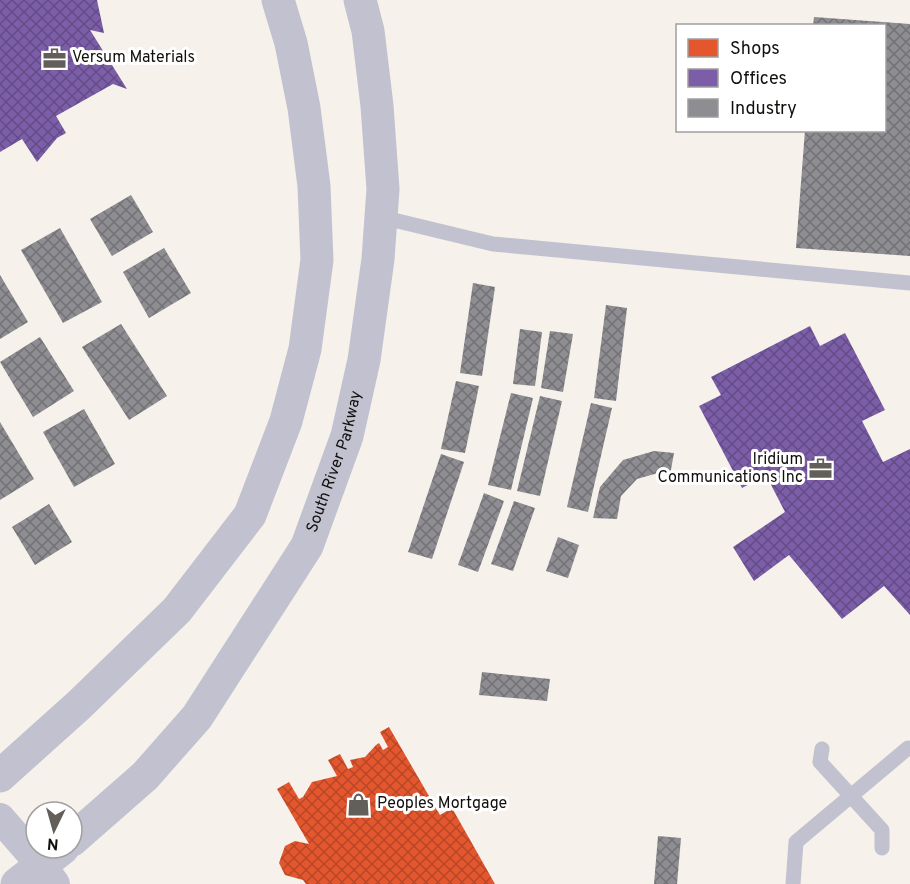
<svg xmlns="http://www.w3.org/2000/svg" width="910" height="884" viewBox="0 0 910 884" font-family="Overpass,sans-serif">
  <defs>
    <pattern id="shops-cross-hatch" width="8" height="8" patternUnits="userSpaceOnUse" patternTransform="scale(1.5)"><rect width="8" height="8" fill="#e4572e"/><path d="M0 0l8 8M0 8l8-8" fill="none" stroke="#b74726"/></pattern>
    <pattern id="offices-cross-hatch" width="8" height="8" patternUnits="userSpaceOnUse" patternTransform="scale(1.5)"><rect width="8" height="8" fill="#7b5ea7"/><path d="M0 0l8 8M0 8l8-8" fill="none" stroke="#634c86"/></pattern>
    <pattern id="industry-cross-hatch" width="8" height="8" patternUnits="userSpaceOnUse" patternTransform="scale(1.5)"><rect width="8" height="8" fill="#8d8d92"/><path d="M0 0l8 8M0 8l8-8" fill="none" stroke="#727276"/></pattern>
  </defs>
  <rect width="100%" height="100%" fill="#f6f1ea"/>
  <polygon fill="url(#shops-cross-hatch)" points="389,727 440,815 452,808 495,884 306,884 303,880 285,875 279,863 285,846 295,841 309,844 277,789 289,782 299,799 303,797 312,782 337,776 328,760 340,754 348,769 353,767 350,760 365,757 376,745 379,743 383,750 388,747 380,732"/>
  <g fill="url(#offices-cross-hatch)">
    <polygon points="0,0 97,0 104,33 90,30 127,89 113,84 56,116 66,133 57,138 37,162 22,139 0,152"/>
    <polygon points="810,326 820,346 845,333 885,410 862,421 883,462 910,449 910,615 884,586 842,619 789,555 754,581 733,547 785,512 766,475 742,488 699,406 721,395 711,377"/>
  </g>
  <g fill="url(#industry-cross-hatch)">
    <polygon points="814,17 910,24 910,256 796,248 805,130 884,130 884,26 813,26"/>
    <polygon points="131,195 153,232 112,256 90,219"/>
    <polygon points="60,228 102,302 63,323 21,250"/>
    <polygon points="164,248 191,293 149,318 123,272"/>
    <polygon points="0,275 28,322 0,339"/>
    <polygon points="473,283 495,287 482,376 460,373"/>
    <polygon points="606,305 627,308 616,401 594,398"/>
    <polygon points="121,324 167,396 129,420 82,347"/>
    <polygon points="520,329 542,332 535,386 513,384"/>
    <polygon points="550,331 573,334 563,392 541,388"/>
    <polygon points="40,337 74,391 33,417 0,362"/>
    <polygon points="456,381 479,386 465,453 441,449"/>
    <polygon points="511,393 533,398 511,490 488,485"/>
    <polygon points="540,396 562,401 540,496 517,491"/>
    <polygon points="591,403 612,408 588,512 567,507"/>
    <polygon points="84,409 115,464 74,487 43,432"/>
    <polygon points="0,422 34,479 0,500"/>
    <polygon points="654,451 674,453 670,475 658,473 637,479 621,496 617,519 593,518 600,487 623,460"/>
    <polygon points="441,454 464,462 432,559 408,552"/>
    <polygon points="484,493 504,501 478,572 458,565"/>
    <polygon points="514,501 535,508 513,571 491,564"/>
    <polygon points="49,504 72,542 35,565 12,527"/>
    <polygon points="558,537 579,545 568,578 546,571"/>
    <polygon points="482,672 550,679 547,701 479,695"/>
    <polygon points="658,836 681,838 677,884 654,884"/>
  </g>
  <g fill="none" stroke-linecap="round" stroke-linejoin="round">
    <g stroke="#c2c1d0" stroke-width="15">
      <polyline points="381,217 493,244 910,283"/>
      <polyline points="822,749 820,762 882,830 882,848"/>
      <polyline points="793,884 796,842 908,748"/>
    </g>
    <polyline stroke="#c2c1d0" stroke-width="30" points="0,818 42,866 55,884"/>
    <g stroke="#c2c1d0" stroke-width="33">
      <polyline points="0,776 79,705 177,610 250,515 286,421 305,349 317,260 314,186 304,108 291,43 278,0"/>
      <path id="s1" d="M72 840 145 776 197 717 307 546 347 436 364 360 378 259 383 189 377 106 368 31 360 0"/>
      <polyline points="17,884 63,848"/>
    </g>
  </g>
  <defs>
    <symbol id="office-bare" viewBox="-9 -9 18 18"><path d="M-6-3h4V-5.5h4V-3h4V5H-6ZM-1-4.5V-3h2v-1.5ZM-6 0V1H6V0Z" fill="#625f5a" stroke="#fff" stroke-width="2.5" paint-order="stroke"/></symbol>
    <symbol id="shop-bare" viewBox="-9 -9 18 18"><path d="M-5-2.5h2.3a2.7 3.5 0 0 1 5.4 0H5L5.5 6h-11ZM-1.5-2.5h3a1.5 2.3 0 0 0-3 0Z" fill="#625f5a" stroke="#fff" stroke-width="2.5" paint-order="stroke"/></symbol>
  </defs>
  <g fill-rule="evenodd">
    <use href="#office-bare" x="38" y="42" width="33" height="33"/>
    <use href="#office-bare" x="804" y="452" width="33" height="33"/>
    <use href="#shop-bare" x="342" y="788" width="33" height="33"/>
  </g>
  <g text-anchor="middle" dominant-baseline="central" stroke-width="6" stroke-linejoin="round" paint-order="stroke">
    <g font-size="16" fill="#12100c" stroke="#fff" text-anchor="start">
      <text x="72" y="58">Versum Materials</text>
      <text x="803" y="460" text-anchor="end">Iridium<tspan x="803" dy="18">Communications Inc</tspan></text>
      <text x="377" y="804">Peoples Mortgage</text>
    </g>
    <g font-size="16" fill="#12100c" stroke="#fff">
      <text stroke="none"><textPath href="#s1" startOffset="468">South River Parkway</textPath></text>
    </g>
  </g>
  <rect x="676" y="24" width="210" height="108" fill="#ffffff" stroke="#a09f9e" stroke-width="1.5"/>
  <rect x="688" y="39" width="30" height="18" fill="#e4572e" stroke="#a09f9e" stroke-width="1.5"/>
  <text x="730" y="54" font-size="18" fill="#12100c">Shops</text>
  <rect x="688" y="69" width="30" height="18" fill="#7b5ea7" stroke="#a09f9e" stroke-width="1.5"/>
  <text x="730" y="84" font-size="18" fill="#12100c">Offices</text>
  <rect x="688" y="99" width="30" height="18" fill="#8d8d92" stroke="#a09f9e" stroke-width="1.5"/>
  <text x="730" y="114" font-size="18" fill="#12100c">Industry</text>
  <g transform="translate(54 830) rotate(185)"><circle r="28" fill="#ffffff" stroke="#a09f9e" stroke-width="1.5"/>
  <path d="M0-4.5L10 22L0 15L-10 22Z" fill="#625f5a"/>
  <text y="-9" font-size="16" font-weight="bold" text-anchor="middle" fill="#12100c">N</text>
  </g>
</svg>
